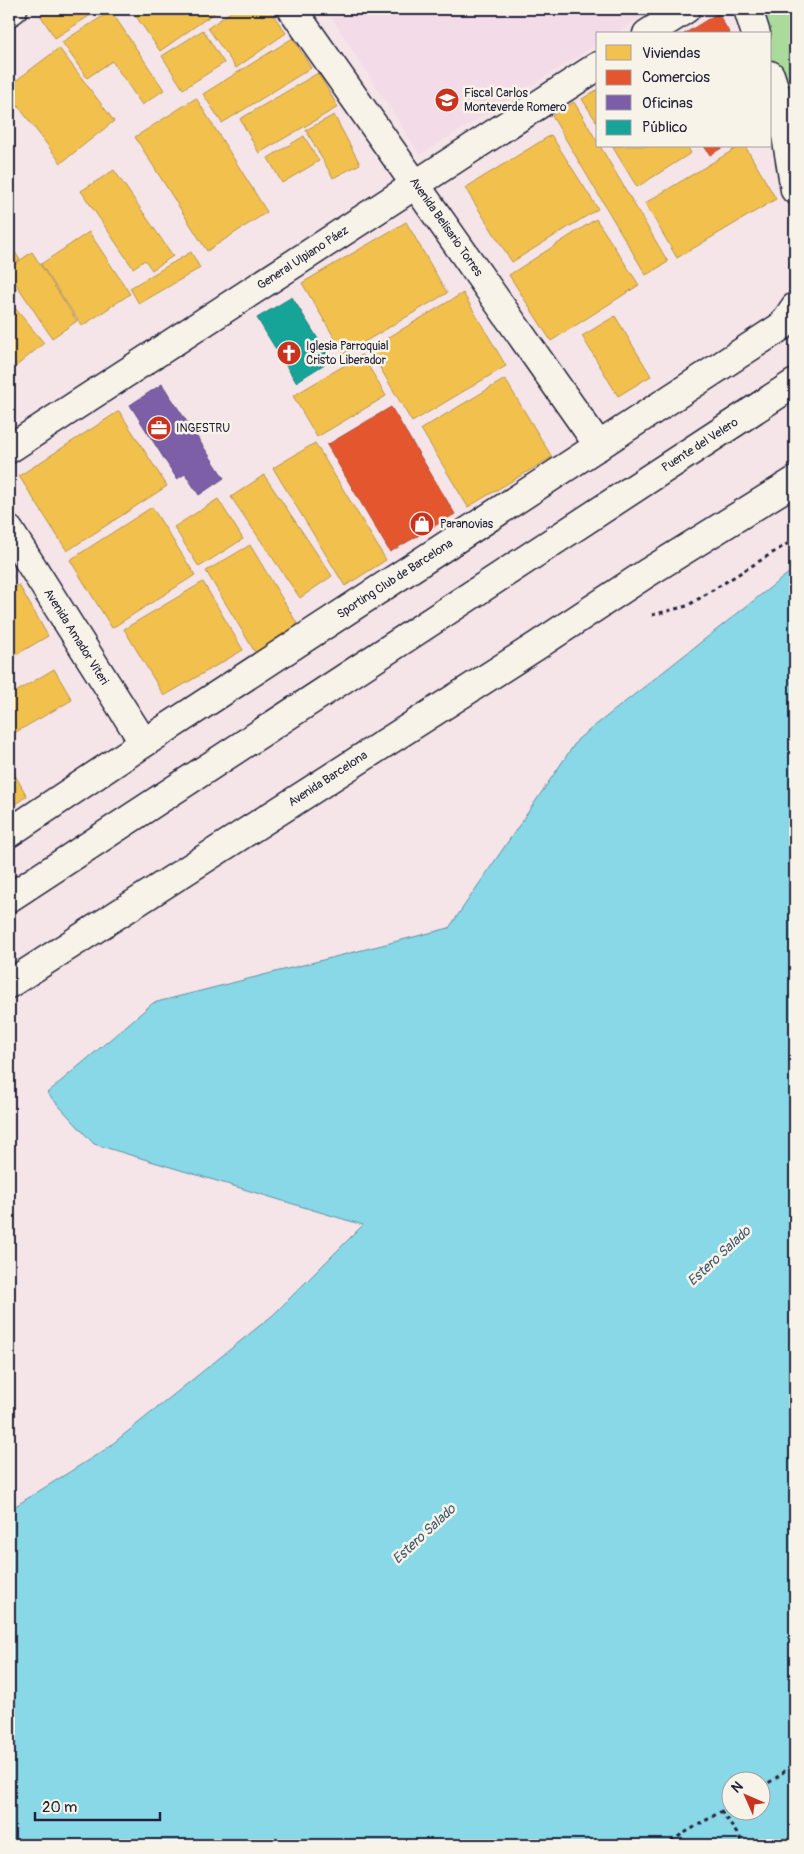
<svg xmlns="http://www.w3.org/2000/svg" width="804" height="1854" viewBox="0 0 804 1854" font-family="Pangolin,sans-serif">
  <rect width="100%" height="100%" fill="#f5e5e8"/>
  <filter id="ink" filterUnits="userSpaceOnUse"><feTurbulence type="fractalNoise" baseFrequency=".02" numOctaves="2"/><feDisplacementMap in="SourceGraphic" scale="10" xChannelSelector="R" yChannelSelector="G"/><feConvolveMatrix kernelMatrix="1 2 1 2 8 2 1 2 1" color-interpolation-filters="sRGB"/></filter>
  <g filter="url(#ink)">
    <polygon fill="#f4dbe8" points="326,9 655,9 615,34 598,34 598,44 420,155"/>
    <polygon fill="#aadb9b" stroke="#667e6b" points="750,9 795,9 795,169 770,62 770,34 760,34"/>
    <path fill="#89d8e7" stroke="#608fa2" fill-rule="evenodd" d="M795 568V1845H9V1510L106 1449 273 1315 363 1225 94 1144 47 1093 153 1003 449 928 578 739ZM732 1782H762V1812H732Z"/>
    <g fill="#f2c14e" stroke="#b49148">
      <polygon points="52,9 100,9 55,38 41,16"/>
      <polygon points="131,9 220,9 160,51"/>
      <polygon points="235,9 269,9 286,33 236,68 208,28"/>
      <polygon points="111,11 164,90 142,105 112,61 87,78 62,42"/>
      <polygon points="203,30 224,63 183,89 162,56"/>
      <polygon points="293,38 311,68 222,123 203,94"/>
      <polygon points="59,48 114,121 61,163 9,94 9,86"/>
      <polygon points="318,73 338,107 259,153 240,119"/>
      <polygon points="598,89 598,124 582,99"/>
      <polygon points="196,98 267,212 207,251 135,137"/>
      <polygon points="574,102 598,143 598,146 600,146 668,262 646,275 552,116"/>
      <polygon points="334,115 360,164 333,178 306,130"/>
      <polygon points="551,135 598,209 512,262 465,188"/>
      <polygon points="304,136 319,161 282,183 268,158"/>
      <polygon points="612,146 687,146 691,153 637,187"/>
      <polygon points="740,146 745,146 776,199 677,258 645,203"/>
      <polygon points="114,170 173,256 152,270 145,260 133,268 81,191"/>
      <polygon points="596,219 639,285 551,341 509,275"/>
      <polygon points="406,222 447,293 344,354 302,283"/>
      <polygon points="89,232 130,294 82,326 41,264"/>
      <polygon points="9,243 20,260 9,267"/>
      <polygon points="32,252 77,321 52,338 9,273 9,268"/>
      <polygon points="191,252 200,268 139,304 130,288"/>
      <polygon points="9,277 17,289 9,295"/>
      <polygon points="463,293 506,366 412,422 369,349"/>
      <polygon points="14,307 44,343 9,372 9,312"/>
      <polygon points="615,316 651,376 618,396 582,336"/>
      <polygon points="362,355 386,396 317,437 293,396"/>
      <polygon points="505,379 552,457 468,507 421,429"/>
      <polygon points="119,411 167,486 67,551 19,476"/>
      <polygon points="315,443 386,560 345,586 273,468"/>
      <polygon points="264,475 332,576 300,598 231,497"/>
      <polygon points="218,499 243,539 199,567 174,527"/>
      <polygon points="152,507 195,575 112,628 70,560"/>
      <polygon points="250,545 301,630 258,657 206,571"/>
      <polygon points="9,569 13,577 9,580"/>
      <polygon points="203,582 243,650 164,696 124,629"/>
      <polygon points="19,585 48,636 9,659 9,591"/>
      <polygon points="54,669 72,700 9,736 9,696"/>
      <polygon points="9,765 27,796 9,808"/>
    </g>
    <g fill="#e4572e" stroke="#aa4732">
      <polygon points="718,13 730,34 684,34"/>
      <polygon points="704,146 725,146 710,155"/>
      <polygon points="391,407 455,514 390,552 327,445"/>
    </g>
    <polygon fill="#7b5ea7" stroke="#604c87" points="162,384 224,478 199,495 185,474 177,479 130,405"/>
    <polygon fill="#17a398" stroke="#1a7c7c" points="292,297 331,360 296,382 257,318"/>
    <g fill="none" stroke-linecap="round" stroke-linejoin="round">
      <defs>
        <g id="minor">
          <polyline points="292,9 599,446"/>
          <polyline points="748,9 756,34"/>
          <polyline points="9,12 13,9"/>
          <polyline points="647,34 686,9"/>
          <polyline points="770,75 782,111 795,190"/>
          <polyline points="9,449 598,66"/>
          <polyline points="9,530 144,743"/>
          <polyline points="9,833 144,743 782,326 795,307"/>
        </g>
        <g id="secondary">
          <polyline points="9,898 795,383"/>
          <polyline points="9,984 538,645 647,573 795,481"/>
        </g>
      </defs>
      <use href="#minor" stroke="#22223b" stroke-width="31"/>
      <use href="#secondary" stroke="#22223b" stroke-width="31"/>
      <g stroke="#22223b" stroke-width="3" stroke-dasharray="4 4" stroke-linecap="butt">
        <polyline points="652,615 687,606 795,539"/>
        <polyline points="762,1787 776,1778 795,1762"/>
        <polyline points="721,1811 745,1845"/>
        <polyline points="664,1845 732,1805"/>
      </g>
      <use href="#minor" stroke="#f7f3e8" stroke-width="28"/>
      <use href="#secondary" stroke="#f7f3e8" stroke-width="28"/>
    </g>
  </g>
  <defs>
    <symbol id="school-disc" viewBox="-11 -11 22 22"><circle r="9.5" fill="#c8321e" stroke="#f7f3e8"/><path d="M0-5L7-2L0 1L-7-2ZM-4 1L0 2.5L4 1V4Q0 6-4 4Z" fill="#fff"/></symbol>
    <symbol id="church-disc" viewBox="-11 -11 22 22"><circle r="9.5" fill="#c8321e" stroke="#f7f3e8"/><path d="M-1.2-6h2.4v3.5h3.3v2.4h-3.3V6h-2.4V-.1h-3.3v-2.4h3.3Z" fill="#fff"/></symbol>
    <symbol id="office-disc" viewBox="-11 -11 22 22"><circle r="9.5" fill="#c8321e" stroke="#f7f3e8"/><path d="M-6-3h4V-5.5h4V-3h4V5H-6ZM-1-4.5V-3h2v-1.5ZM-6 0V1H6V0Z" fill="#fff"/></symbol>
    <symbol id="shop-disc" viewBox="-11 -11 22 22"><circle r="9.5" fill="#c8321e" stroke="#f7f3e8"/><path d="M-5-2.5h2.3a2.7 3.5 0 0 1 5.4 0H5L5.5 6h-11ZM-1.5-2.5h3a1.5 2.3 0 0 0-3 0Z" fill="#fff"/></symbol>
  </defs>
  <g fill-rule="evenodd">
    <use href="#school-disc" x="433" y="86" width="28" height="28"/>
    <use href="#church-disc" x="275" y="339" width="28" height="28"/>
    <use href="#office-disc" x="145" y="414" width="28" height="28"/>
    <use href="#shop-disc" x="408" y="510" width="28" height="28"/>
  </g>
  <g text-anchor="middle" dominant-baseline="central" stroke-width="5" stroke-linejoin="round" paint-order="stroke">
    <g font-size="12" fill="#22223b" stroke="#f7f3e8" text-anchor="start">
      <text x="464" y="93">Fiscal Carlos<tspan x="464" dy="14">Monteverde Romero</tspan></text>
      <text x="306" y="346">Iglesia Parroquial<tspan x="306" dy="14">Cristo Liberador</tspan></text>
      <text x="176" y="428">INGESTRU</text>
      <text x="440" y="524">Paranovias</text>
    </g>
    <g font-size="12" fill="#22223b" stroke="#f7f3e8">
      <text transform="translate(446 227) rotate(55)">Avenida Belisario Torres</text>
      <text transform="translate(303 258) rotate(-33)">General Ulpiano Páez</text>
      <text transform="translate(700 445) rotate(-33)">Puente del Velero</text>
      <text transform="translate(395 579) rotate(-33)">Sporting Club de Barcelona</text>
      <text transform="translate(76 637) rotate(58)">Avenida Amador Viteri</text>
      <text transform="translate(328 779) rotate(-33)">Avenida Barcelona</text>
    </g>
    <g font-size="14" font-style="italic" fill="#41596f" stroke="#f7f3e8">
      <text transform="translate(719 1256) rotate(-43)">Estero Salado</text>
      <text transform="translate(424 1534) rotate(-43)">Estero Salado</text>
    </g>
  </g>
  <rect width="804" height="1854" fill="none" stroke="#f7f3e8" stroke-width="30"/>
  <rect x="15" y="15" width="774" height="1824" fill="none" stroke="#22223b" stroke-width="2" filter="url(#ink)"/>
  <rect x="596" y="32" width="175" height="115" fill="#f7f3e8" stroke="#a29fa3"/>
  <rect x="606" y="45" width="25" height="15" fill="#f2c14e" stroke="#a29fa3"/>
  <text x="642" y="58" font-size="15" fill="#22223b">Viviendas</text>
  <rect x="606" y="70" width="25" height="15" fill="#e4572e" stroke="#a29fa3"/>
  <text x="642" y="82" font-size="15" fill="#22223b">Comercios</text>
  <rect x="606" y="95" width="25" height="15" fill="#7b5ea7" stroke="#a29fa3"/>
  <text x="642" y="108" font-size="15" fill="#22223b">Oficinas</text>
  <rect x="606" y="120" width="25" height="15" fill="#17a398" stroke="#a29fa3"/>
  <text x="642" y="132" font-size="15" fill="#22223b">Público</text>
  <g transform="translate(746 1796) rotate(315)"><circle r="24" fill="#f7f3e8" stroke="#a29fa3"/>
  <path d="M0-4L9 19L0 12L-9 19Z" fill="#c8321e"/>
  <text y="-8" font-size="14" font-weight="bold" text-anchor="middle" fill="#22223b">N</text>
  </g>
  <path d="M35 1812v8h125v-8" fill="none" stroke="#22223b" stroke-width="2.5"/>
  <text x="42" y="1812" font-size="15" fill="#22223b" stroke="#f7f3e8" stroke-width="4" paint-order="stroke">20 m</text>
</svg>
